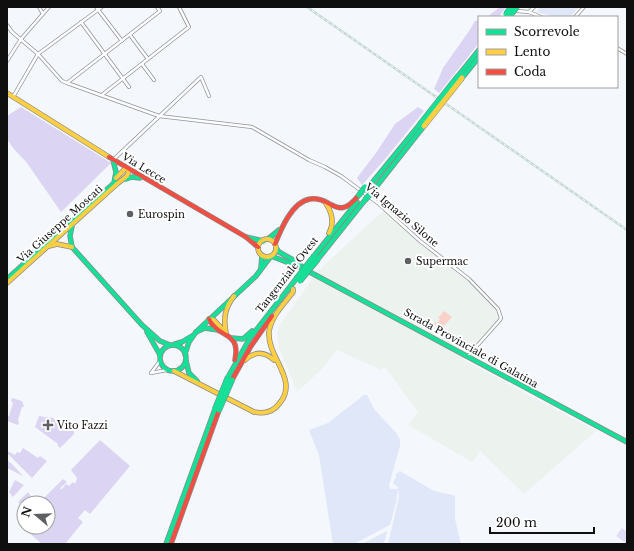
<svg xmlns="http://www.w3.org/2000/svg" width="634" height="551" viewBox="0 0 634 551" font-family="'Libre Baskerville',serif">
  <rect width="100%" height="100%" fill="#f4f7fc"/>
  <polygon fill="#ecf2ee" points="384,210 418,242 470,283 495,308 500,318 498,322 462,359 596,431 524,494 480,451 474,460 472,462 408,425 418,412 385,367 381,370 337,350 322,369 297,392 279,347 277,334 279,326 318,271"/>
  <g fill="#e0e7f9">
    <polygon points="540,7 579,7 570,17 555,17 537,12"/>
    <polygon points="364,395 367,395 374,409 397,434 400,440 400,446 389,485 390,489 398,489 396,503 390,525 354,544 333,544 319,455 309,430 328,423"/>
    <polygon points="400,471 432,490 438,492 453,495 455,496 455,519 461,544 388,544 399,497 398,487 393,483 396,477 396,474"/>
    <polygon points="387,531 384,544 362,544"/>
  </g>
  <g fill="#dcd4f3">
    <polygon points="500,7 506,7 499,17 487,17"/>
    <polygon points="479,20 479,43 439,93 434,89 443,68 469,31 475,21"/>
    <polygon points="21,107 111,163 61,212 27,163 13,148 7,139 7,116"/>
    <polygon points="418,107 424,111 386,158 362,185 357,178 376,153 395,124"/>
    <polygon points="12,398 22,401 24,407 22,407 18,420 19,422 18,425 7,421 7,417 9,416 13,403 11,401"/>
    <polygon points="39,416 50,418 51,417 74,431 74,434 60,448 58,446 58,444 35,427"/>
    <polygon points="100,440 130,466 90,514 85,510 78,518 83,522 65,544 42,544 19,524 24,519 24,527 48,527 48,503 40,502 63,479 67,482 60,488 61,490 66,484 69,486 73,482 75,484 77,478 71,470"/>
    <polygon points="23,448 38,458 40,456 47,461 32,478 7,453 7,451 15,455 17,452 20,453"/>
    <polygon points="7,461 11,463 23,476 7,468"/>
    <polygon points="15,480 24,485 13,497 9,492"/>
    <polygon points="28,492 32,498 27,503 24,503 23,507 18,502"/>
  </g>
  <polygon fill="#e1dff6" points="622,528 627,532 627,544 616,536"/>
  <polygon fill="#f8d1c9" points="444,311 452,317 442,328 437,324 433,328 431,326 435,322 437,323 440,319 438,318"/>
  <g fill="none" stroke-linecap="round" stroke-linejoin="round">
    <defs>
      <g id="street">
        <polyline points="39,7 43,14"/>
        <polyline points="96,7 122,41"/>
        <polyline points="508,7 517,11 529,12 534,7"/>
        <polyline points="529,12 541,17"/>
        <polyline points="575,17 584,7"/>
        <polyline points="81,22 129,87"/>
        <polyline points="7,25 12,32 38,54 62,81 67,83 159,116 252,127 309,160 325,167 341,176 379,204 420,241 469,279 498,309 501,318 500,320 468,356"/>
        <polyline points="130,35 148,59"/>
        <polyline points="617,48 627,54"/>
        <polyline points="7,61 21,39 49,7"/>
        <polyline points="142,64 154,80"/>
        <polyline points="67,83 160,11 157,7"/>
        <polyline points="103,94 189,27 179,7"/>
        <polyline points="13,97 38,54 102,7"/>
        <polyline points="113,160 201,77 209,96"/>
        <polyline points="151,373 167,370"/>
        <polyline points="151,373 160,361"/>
      </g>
      <g id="fast">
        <polyline points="458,76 479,50"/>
        <polyline points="462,78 479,57"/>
        <polyline points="126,179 132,177 140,178"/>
        <polyline points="367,189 420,124"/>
        <polyline points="372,192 424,126"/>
        <polyline points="72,226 70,236 72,247 142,325 160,341 170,345"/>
        <polyline points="246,237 263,241"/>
        <polyline points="268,239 279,230"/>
        <polyline points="276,248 279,252 295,261 306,270"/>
        <polyline points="314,256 357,202"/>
        <polyline points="318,259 365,200"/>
        <polyline points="261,268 262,255"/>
        <polyline points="306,270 627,442"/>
        <polyline points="7,279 114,183 116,172 113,160"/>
        <polyline points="147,332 160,355"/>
        <polyline points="196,332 205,328 218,330"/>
        <polyline points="232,338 243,339 252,331"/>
        <polyline points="175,344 182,342 192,336"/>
        <circle cx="173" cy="358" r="13"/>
        <polyline points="185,354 189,342 196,332 256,276 271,256 302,268"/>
        <polyline points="186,361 189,373 197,381"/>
        <polyline points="228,377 250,338 296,279"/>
        <polyline points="166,544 215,409"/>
      </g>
      <g id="slow">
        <polyline points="7,93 109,157"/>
        <polyline points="116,178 126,168"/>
        <path d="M325 202C332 212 335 222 329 233"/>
        <circle cx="267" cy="248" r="9"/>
        <polyline points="49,246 57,244 72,247"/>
        <polyline points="7,283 118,183 127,176 129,170"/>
        <polyline points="209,319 214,320 224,331"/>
        <path d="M226 333C223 318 225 308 234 296"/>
        <path d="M245 360C255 351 264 351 274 360"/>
        <path d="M174 371 254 412C264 414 273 412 279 404 300 380 267 358 269 332 271 316 284 304 293 292V289"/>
      </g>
      <g id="jam">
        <polyline points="109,157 246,237 258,247"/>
        <path d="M275 244C281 229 292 202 310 199 332 196 337 223 359 195"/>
        <path d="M209 319C218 339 241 330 235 360"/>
        <polyline points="232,380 251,346 272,316"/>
        <polyline points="171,544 219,410"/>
      </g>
    </defs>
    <use href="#street" stroke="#929396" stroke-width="4"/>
    <use href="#fast" stroke="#898a8c" stroke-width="5.5"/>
    <use href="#slow" stroke="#898a8c" stroke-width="5.5"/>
    <use href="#jam" stroke="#898a8c" stroke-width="5.5"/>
    <use href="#street" stroke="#fdfeff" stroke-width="2.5"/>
    <use href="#fast" stroke="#16e098" stroke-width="4"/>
    <use href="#slow" stroke="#ffcf43" stroke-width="4"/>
    <use href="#jam" stroke="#f24e42" stroke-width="4"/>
    <defs>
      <polyline id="rail" points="307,7 627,230"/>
    </defs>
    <use href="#rail" stroke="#c4d8d4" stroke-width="2.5"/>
    <use href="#rail" stroke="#fff" stroke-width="1" stroke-dasharray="3" stroke-linecap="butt"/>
    <defs>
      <g id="fast-bridge">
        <polyline points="506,14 511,7"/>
        <polyline points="510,16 517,7"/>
        <polyline points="420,124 458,76"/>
        <polyline points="359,195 365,187"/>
        <polyline points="365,200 372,192"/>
        <polyline points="296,279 314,256"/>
        <polyline points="300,281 318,259"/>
        <polyline points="215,409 228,377"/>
        <polyline points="219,410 232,380"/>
      </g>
      <polyline id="slow-bridge" points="424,126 462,78"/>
    </defs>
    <use href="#fast-bridge" stroke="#7f8183" stroke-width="6" stroke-linecap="butt"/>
    <use href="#slow-bridge" stroke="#7f8183" stroke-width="6" stroke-linecap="butt"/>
    <use href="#fast-bridge" stroke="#16e098" stroke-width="5"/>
    <use href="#slow-bridge" stroke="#ffcf43" stroke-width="5"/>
  </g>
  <g fill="#5f6062" stroke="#fff" stroke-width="1.5">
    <circle cx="130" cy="214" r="4"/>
    <circle cx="408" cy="261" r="4"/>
    <path d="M46 419h4v4h4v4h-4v4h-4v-4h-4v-4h4z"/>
  </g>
  <g text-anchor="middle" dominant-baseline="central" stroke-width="4" stroke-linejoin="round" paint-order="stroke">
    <g font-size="10" fill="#0f0f0f" stroke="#fff">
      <text transform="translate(144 168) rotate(31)">Via Lecce</text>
      <text transform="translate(402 215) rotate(40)">Via Ignazio Silone</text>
      <text transform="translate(60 224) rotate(-42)">Via Giuseppe Moscati</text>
      <text transform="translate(287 275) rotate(-52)">Tangenziale Ovest</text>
      <text transform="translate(471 348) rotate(29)">Strada Provinciale di Galatina</text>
    </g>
    <g font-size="10" fill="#0f0f0f" stroke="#fff" text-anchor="start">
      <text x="138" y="214">Eurospin</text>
      <text x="416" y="261">Supermac</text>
      <text x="57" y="425">Vito Fazzi</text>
    </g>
  </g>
  <rect width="634" height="551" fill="none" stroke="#0f0f0f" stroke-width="16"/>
  <rect x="478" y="16" width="140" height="72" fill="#ffffff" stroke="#9f9f9f"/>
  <rect x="486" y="29" width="20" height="6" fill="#16e098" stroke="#9f9f9f"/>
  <text x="514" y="36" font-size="12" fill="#0f0f0f">Scorrevole</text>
  <rect x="486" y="49" width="20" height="6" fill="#ffcf43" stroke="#9f9f9f"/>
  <text x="514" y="56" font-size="12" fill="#0f0f0f">Lento</text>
  <rect x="486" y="69" width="20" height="6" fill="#f24e42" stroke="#9f9f9f"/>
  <text x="514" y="76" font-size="12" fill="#0f0f0f">Coda</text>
  <g transform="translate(36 515) rotate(289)"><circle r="19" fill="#ffffff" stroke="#9f9f9f"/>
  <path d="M0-3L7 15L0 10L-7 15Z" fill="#5f6062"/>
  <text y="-6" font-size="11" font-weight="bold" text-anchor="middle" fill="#0f0f0f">N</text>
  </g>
  <path d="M490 527v6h104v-6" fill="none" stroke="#0f0f0f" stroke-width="2"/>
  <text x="496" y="527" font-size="12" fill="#0f0f0f" stroke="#ffffff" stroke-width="3" paint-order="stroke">200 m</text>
</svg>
